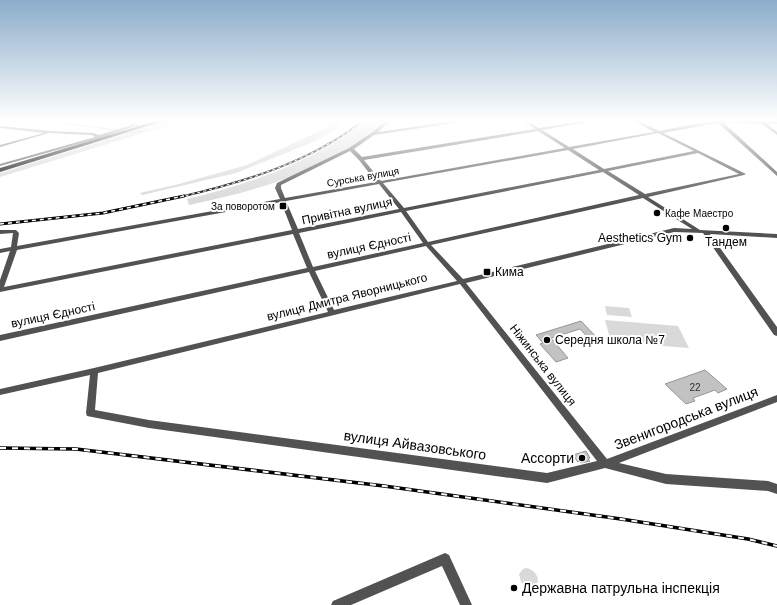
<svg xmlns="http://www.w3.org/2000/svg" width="777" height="605" viewBox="0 0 777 605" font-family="Helvetica,sans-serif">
  <rect width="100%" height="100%" fill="#fff"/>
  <g fill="#d9d9d9">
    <polygon points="170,120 186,120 0,177 0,173"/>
    <polygon points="337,120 347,120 335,130 311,143 236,173 142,195 140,193 179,184 247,165 330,126"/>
    <path d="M367 120H387C374 129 362 140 348 149 299 179 245 193 189 205L187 199C250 184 316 161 367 120Z"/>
    <polygon points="605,306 629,308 632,317 607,315"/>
    <polygon points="605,320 678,326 689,348 611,342"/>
    <path d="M526 568C540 570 543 590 527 588L521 582 519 574 523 569Z"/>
  </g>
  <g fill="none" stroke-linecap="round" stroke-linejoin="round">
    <g stroke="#a0a0a0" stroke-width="1">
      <polyline points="34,120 117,130"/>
      <polyline points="130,133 143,131"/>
    </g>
  </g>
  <g fill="#c2c2c2" stroke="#969696">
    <polygon points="581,321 602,343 595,345 580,329 551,338 568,358 556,362 540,344 543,343 536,335"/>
    <polygon points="705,370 727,389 718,393 715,390 693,398 695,401 686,404 665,384"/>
    <polygon points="586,451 590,458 588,459 590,461 581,463 580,461 578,462 573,455"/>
  </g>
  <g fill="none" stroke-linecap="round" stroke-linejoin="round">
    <g fill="#525252" fill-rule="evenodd">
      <path d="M387 120H391L378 132 460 120H469L467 121 374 135 354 149 362 157 535 129 522 120H526L539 128 588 120H596L594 121 542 130 569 147 654 132 632 120H637L659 131 716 120 759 121 761 120 764 121 777 122V124H767L777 132V135L762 124 723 122 777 172V176L718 123 663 133 746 174 744 175 648 197 700 230 777 234V238L710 234 777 327V336L774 335 703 233 674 232 466 283 607 459 777 395V402L619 463 666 474 768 481 777 484V494L768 491 666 484 605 468 547 483 149 428 87 416 86 413 90 375 0 395V389L94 368 328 312 309 272 0 341V335L307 268 293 234 0 292V280L10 251 0 253V249L11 247 13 233 0 234V230H16L19 233 17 246 280 199 275 188 277 183 349 148 371 133ZM538 131 565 148 381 181 364 160ZM658 133 694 151 604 169 573 149ZM568 150 599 170 404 208 383 183ZM350 151 359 160 376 182 285 198 281 188V185ZM698 153 739 174 645 194 608 171ZM603 172 639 195 428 242 406 211ZM379 184 399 209 298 229 286 201ZM643 198 692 229 674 228 463 279 431 245ZM281 202 292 230 4 287 17 250ZM401 212 423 243 313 267 299 233ZM426 246 457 281 334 310 315 271ZM460 284 597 461 547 473 149 420 95 410 98 373Z"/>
      <polygon points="135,124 143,127 141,128 135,126 107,136 0,166 0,164 95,137 92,135 49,133 0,147 0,145 44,133 0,128 0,126 51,131 93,133 99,135"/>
      <polygon points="445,553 449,555 472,605 460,605 442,566 351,605 331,605 333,601"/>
    </g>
    <polygon fill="#000" fill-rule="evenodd" points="159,120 167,120 0,172 0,168"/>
    <defs>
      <path id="rail-far2" d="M180 197C244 182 311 162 364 120"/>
      <polyline id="rail-far1" points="0,224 103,213 184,196"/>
      <polyline id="rail" points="0,448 76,449 384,486 621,519 748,539 777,546"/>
    </defs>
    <use href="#rail-far2" stroke="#000" stroke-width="2"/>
    <use href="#rail-far1" stroke="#000" stroke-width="3"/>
    <use href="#rail" stroke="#000" stroke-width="3.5"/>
    <use href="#rail-far2" stroke="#fff" stroke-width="1" stroke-dasharray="3" stroke-linecap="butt"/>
    <use href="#rail-far1" stroke="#fff" stroke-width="1.5" stroke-dasharray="4" stroke-linecap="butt"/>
    <use href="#rail" stroke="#fff" stroke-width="2" stroke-dasharray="6" stroke-linecap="butt"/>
  </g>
  <linearGradient id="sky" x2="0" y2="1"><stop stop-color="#8baccb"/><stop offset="0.59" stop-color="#fff"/><stop offset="1" stop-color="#fff" stop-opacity="0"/></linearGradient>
  <rect width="777" height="204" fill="url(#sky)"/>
  <g fill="#000" stroke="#fff" stroke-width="1.5">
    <rect x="279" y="202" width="8" height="8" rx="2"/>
    <circle cx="657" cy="213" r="4"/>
    <circle cx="726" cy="228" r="4"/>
    <circle cx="690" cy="238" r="4"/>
    <rect x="483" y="268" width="8" height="8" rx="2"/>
    <circle cx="547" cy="340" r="4"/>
    <circle cx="582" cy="458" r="4"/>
    <circle cx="514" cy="588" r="4"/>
  </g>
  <g text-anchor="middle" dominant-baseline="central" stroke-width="4" stroke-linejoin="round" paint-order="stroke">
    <g font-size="10" fill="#000" stroke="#fff">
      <text transform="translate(363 177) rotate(-10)">Сурська вулиця</text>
    </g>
    <g font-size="10" fill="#000" stroke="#fff" text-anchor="end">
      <text x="275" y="206">За поворотом</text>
      <text x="665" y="213" text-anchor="start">Кафе Маестро</text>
    </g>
    <g font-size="10" fill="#303030">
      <text x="695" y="387">22</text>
    </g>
    <g font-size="12" fill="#000" stroke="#fff">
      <text transform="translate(347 211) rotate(-12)">Привітна вулиця</text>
      <text transform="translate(369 246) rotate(-12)">вулиця Єдності</text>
      <text transform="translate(347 297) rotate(-14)">вулиця Дмитра Яворницького</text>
      <text transform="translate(53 315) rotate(-12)">вулиця Єдності</text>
      <text transform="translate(543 365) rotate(52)">Ніжинська вулиця</text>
    </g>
    <g font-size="12" fill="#000" stroke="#fff" text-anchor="start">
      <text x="682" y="238" text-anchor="end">Aesthetics Gym</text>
      <text x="726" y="242" text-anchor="middle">Тандем</text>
      <text x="495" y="272">Кима</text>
      <text x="555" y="340">Середня школа №7</text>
    </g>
    <g font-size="14" fill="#000" stroke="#fff">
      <text transform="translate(686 418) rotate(-21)">Звенигородська вулиця</text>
      <text transform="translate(415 445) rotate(8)">вулиця Айвазовського</text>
    </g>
    <g font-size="14" fill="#000" stroke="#fff" text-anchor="end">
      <text x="574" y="458">Ассорти</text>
      <text x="522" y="588" text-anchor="start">Державна патрульна інспекція</text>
    </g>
  </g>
</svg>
